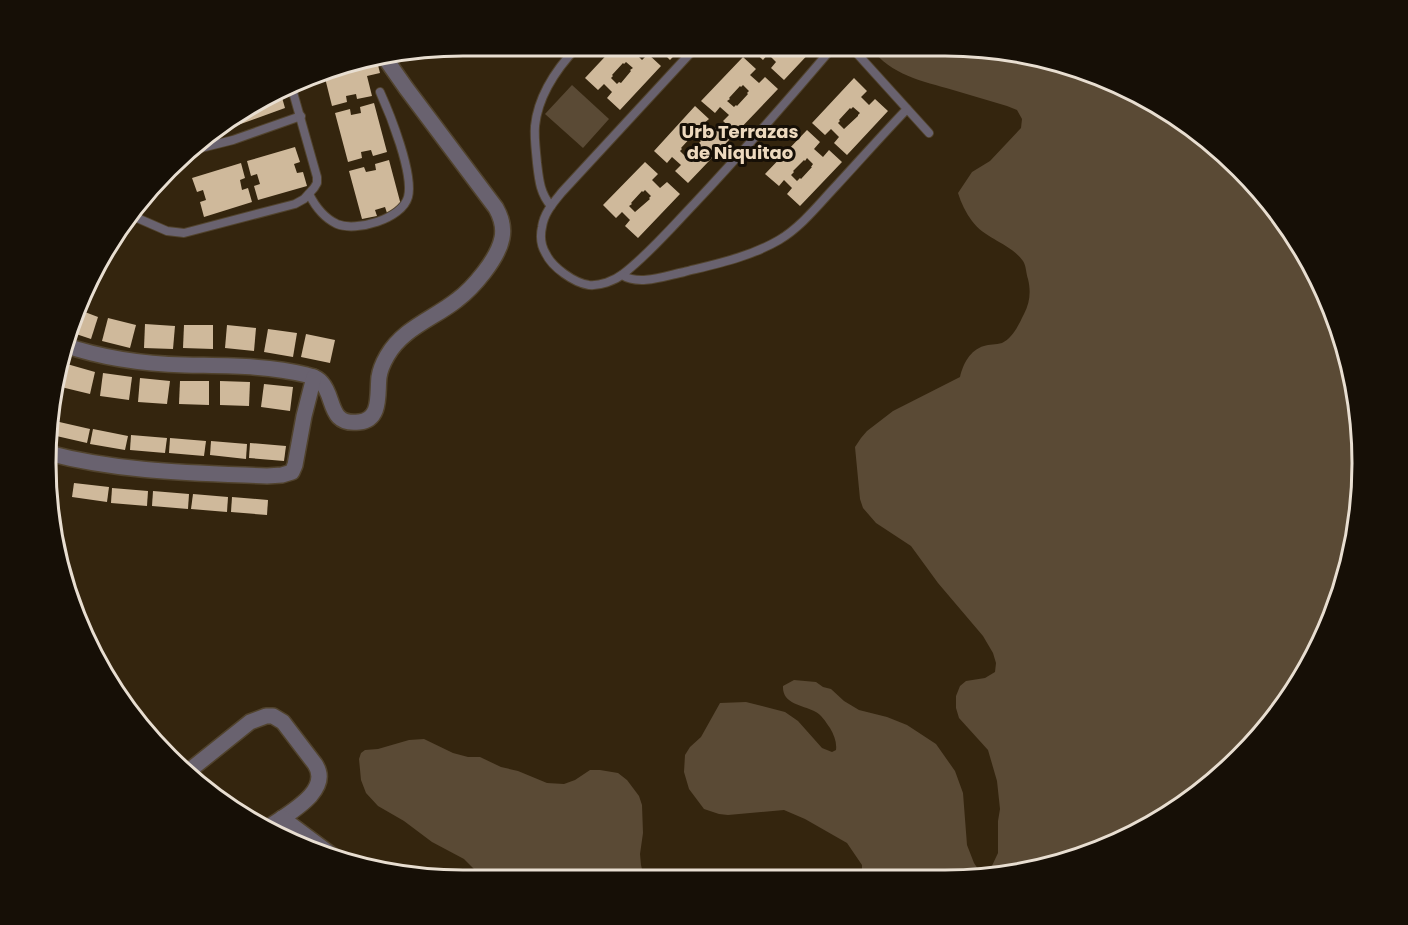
<svg xmlns="http://www.w3.org/2000/svg" width="1408" height="925" viewBox="0 0 1408 925" font-family="Poppins,sans-serif">
  <rect width="100%" height="100%" fill="#34250e"/>
  <g fill="#5a4a35">
    <path d="M871 48 1000 49 1106 77 1221 148 1277 208 1320 278 1349 354 1362 435 1359 517 1341 596 1307 671 1260 738 1200 794 1130 837 1053 866 972 879H859L862 870V865L847 843 805 819 784 810 728 815 719 814 704 809 689 789 684 772 685 755 690 747 701 737 720 703 746 702 785 712 798 721 822 748 832 752 836 750C837 742 834 735 830 728 825 721 822 715 814 711 802 705 782 704 783 686L794 680 816 682 823 687 831 689 844 701 859 710 887 717 907 725 936 744 955 771 963 793 967 845 974 863 980 872 990 870 998 853V821L1000 809 997 781 988 750 959 718 956 708V696L960 686 966 681 985 678 995 672 996 663 993 653 983 636 938 583 911 546 876 523 863 508 860 499 855 447 861 438 867 431 893 411 960 377C963 364 970 350 984 346 989 344 996 345 1002 343 1013 338 1019 324 1024 314 1030 303 1031 291 1028 279 1026 273 1026 265 1023 261 1010 243 985 239 972 221 966 213 961 203 958 193L972 172 990 161 1021 128 1022 119 1017 110 1007 106C989 101 971 95 953 90 922 81 891 75 871 48Z"/>
    <polygon points="572,85 609,119 583,148 545,114"/>
    <polygon points="424,739 453,753 468,757 480,757 501,767 518,771 547,783 564,784 575,780 590,770 600,770 618,773 627,780 639,796 642,805 643,833 640,854 641,865 644,878 478,877 474,869 464,859 432,842 404,821 378,806 366,793 361,780 359,759 361,753 365,750 378,749 409,740"/>
  </g>
  <g fill="#cfb99b" fill-rule="evenodd">
    <polygon points="542,46 558,46 551,53"/>
    <path d="M615 46H639L634 52 642 60 648 54 661 66 620 110 607 98 612 92 604 84 598 90 585 78ZM626 62 633 68 630 70 631 71 621 83 619 82 617 84 611 78 613 76 612 75 623 63 624 64Z"/>
    <polygon points="656,46 683,46 670,60"/>
    <polygon points="749,47 776,47 775,48 782,54 790,47 815,47 784,80 771,68 776,62 768,54 763,60"/>
    <path d="M743 57 756 69 750 75 759 83 765 77 778 89 736 133 723 121 729 115 720 107 715 113 701 101ZM743 85 749 91 747 93 748 94 737 106 736 105 734 107 727 101 730 99 729 98 740 86 741 87Z"/>
    <polygon points="363,61 365,68 378,65 380,73 367,76 372,96 357,99 356,94 346,96 347,102 332,106 323,70 329,67"/>
    <path d="M854 78 867 91 861 97 869 105 875 99 888 111 847 155 834 143 839 137 831 129 825 135 812 123ZM853 107 860 113 858 115V116L844 129 838 123 840 121 839 120 850 108 851 109Z"/>
    <polygon points="274,94 275,96 281,94 285,108 238,125 234,114"/>
    <polygon points="374,103 387,152 373,156 371,150 361,152 362,158 348,162 335,113 350,109 351,115 361,113 360,107"/>
    <path d="M695 106 709 119 702 125 711 133 717 127 730 139 688 183 675 171 681 165 672 157 667 163 654 151ZM695 135 701 141 699 143 700 144 686 157 680 151 682 149 681 148 692 136 693 137Z"/>
    <path d="M807 130 820 142 814 149 823 157 829 150 842 162 800 206 787 194 792 188 784 180 779 186 765 174ZM807 158 813 164 811 167H812L801 179 800 178 797 181 791 175 794 172 793 171 804 160 805 161Z"/>
    <polygon points="295,147 300,162 294,164 297,173 303,172 307,186 258,200 254,186 260,184 257,174 251,176 247,161"/>
    <polygon points="389,160 402,209 387,213 385,207 375,210 377,216 362,219 349,171 364,167 366,172 376,170 375,164"/>
    <path d="M645 162 658 174 652 180 660 188 667 182 680 194 638 238 625 226 630 220 622 212 616 218 603 205ZM645 190 651 196 649 198 650 199 635 212 629 206 632 204 631 203 642 191 643 192Z"/>
    <polygon points="241,163 245,178 240,180 242,190 248,188 252,202 204,217 200,202 206,200 203,190 197,192 192,178"/>
    <polygon points="77,309 98,317 91,339 67,331"/>
    <polygon points="108,318 136,325 130,348 102,341"/>
    <polygon points="145,324 175,326 173,349 144,348"/>
    <polygon points="184,325 213,325 213,349 183,348"/>
    <polygon points="227,325 256,328 254,351 225,348"/>
    <polygon points="268,329 297,333 293,357 264,352"/>
    <polygon points="306,334 335,340 330,363 301,357"/>
    <polygon points="67,364 95,372 90,394 61,387"/>
    <polygon points="103,373 132,377 129,400 100,396"/>
    <polygon points="140,378 170,381 167,404 138,402"/>
    <polygon points="180,381 209,381 209,405 179,404"/>
    <polygon points="220,381 250,382 249,406 220,405"/>
    <polygon points="264,384 293,387 290,411 261,407"/>
    <polygon points="55,421 90,429 87,443 52,435"/>
    <polygon points="93,429 128,436 125,450 90,444"/>
    <polygon points="131,435 167,438 165,453 130,450"/>
    <polygon points="170,438 206,441 204,456 169,453"/>
    <polygon points="211,441 247,444 246,459 210,455"/>
    <polygon points="250,443 286,446 284,461 249,458"/>
    <polygon points="74,483 109,487 107,502 72,497"/>
    <polygon points="112,488 148,491 147,506 111,503"/>
    <polygon points="153,491 189,494 188,509 152,506"/>
    <polygon points="193,494 228,497 227,512 191,509"/>
    <polygon points="232,497 268,500 267,515 231,512"/>
  </g>
  <g fill="none" stroke-linecap="round" stroke-linejoin="round">
    <defs>
      <g id="service">
        <path d="M696 47 562 192C553 203 544 213 542 227 540 236 541 246 546 254 552 267 574 283 589 285 600 286 614 281 623 274 649 254 672 227 694 204 742 153 788 100 833 47"/>
        <polyline points="852,48 929,133"/>
        <polyline points="193,150 233,140 301,116"/>
        <path d="M309 194C315 206 324 218 337 224 356 232 402 219 408 197 414 174 390 114 380 92"/>
        <path d="M551 206C540 193 539 180 537 163 536 151 534 138 535 126 538 96 558 67 578 46"/>
        <polyline points="128,214 167,231 184,233 295,204 304,199 314,188 317,183 317,177 291,85"/>
        <path d="M622 275C639 286 665 276 684 272 716 264 750 257 779 240 802 226 818 205 836 186 860 160 883 134 907 109"/>
      </g>
      <g id="minor">
        <path d="M64 345C102 358 144 364 185 365 226 366 266 365 307 375 312 376 319 379 322 383 335 397 328 426 359 422 382 420 377 393 379 377 380 370 383 363 387 356 403 328 433 319 457 300 473 288 498 259 502 238 504 228 501 217 496 208L406 88 385 58"/>
        <path d="M48 453C119 472 194 473 267 476L282 475 292 472 295 465 304 416 314 377"/>
        <path d="M185 774 250 722 266 716H273L283 722 315 764C333 791 287 814 269 827"/>
        <polyline points="282,818 333,856"/>
      </g>
    </defs>
    <use href="#service" stroke="#51432d" stroke-width="10"/>
    <use href="#minor" stroke="#51432d" stroke-width="18"/>
    <use href="#service" stroke="#69626f" stroke-width="8"/>
    <use href="#minor" stroke="#69626f" stroke-width="15"/>
  </g>
  <g text-anchor="middle" dominant-baseline="central" stroke-width="6" stroke-linejoin="round" paint-order="stroke">
    <g font-size="18" font-weight="bold" fill="#edd9be" stroke="#160f06">
      <text x="740" y="131">Urb Terrazas<tspan x="740" dy="21">de Niquitao</tspan></text>
    </g>
  </g>
  <path d="M0 0H1408V925H0ZM463 56H945A407 407 0 0 1 1352 463V463A407 407 0 0 1 945 870H463A407 407 0 0 1 56 463V463A407 407 0 0 1 463 56Z" fill="#160f06" fill-rule="evenodd"/>
  <path fill="none" stroke="#e8ded1" stroke-width="3" d="M463 56H945A407 407 0 0 1 1352 463V463A407 407 0 0 1 945 870H463A407 407 0 0 1 56 463V463A407 407 0 0 1 463 56Z"/>
</svg>
